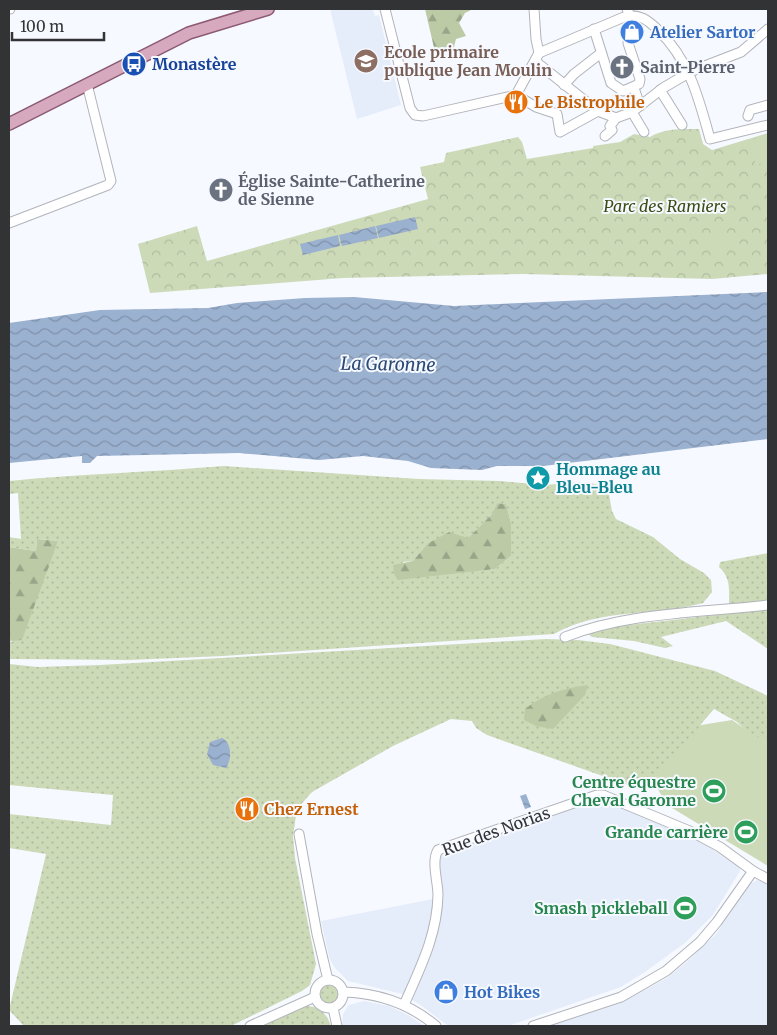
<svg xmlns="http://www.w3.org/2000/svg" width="777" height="1035" viewBox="0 0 777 1035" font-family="Merriweather,serif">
  <defs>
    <pattern id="grass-dots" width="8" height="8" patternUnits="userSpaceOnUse" patternTransform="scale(1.25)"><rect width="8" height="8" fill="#cddab8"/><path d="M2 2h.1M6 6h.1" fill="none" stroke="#b0bc9f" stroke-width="1.8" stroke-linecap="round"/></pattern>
    <pattern id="forest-firs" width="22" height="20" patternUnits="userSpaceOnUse" patternTransform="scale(1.25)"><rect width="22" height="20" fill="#bccaa6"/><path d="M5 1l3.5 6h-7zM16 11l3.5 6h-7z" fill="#99a588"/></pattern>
    <pattern id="park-crowns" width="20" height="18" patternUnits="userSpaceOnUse" patternTransform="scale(1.25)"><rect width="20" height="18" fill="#cddab8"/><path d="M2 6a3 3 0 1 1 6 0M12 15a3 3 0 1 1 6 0" fill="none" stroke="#b0bc9f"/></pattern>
    <pattern id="water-waves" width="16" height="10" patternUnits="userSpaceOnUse" patternTransform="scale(1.25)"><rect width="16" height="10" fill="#9bb1d0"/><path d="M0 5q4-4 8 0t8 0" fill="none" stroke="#7f91aa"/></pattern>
  </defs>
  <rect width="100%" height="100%" fill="#f6f9ff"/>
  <g fill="#e6edfa">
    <polygon points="330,9 376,9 373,10 375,16 379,15 401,105 357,119"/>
    <polygon points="593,802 616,805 696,839 739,866 740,871 713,915 685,943 645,972 621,987 508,1026 448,1026 422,1006 402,994 348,981 334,967 329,957 321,921 443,897 439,860 442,855"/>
    <polygon points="757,880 768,883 768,1026 548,1026 618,1004 667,978 689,960 716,934 749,885"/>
    <polygon points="364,1001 389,1006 410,1016 424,1026 342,1026 343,1014 349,1005"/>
  </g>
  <g fill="url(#grass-dots)" fill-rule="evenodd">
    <path d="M224 466 419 479 500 481 544 485 584 482 605 486 608 489 612 511 616 519 653 537 680 559 704 573 711 580 712 592 703 603C653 617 603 607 554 634L223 656 128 660 9 659V641L12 642 58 541 37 539 36 551 9 547V537L21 539 18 493 9 494V481C80 474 152 472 224 466ZM497 503 506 504 511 523V556L495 569 421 576 402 562 413 561 427 544 468 538 491 515Z"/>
    <path d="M768 553V602L729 605C729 589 731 578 719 567L720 562Z"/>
    <polygon points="768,609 768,649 726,621 661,637 673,646 665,648 634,641 592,637 588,634 620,626"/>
    <polygon points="546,639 578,640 610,644 715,671 768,696 768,750 737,722 714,709 701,724 698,734 663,784 628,785 487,735 476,728 472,721 451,719 393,746 312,792 297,809 293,836 295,858 316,964 310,985 302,991 231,1026 24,1026 9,1010 46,854 9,848 9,814 111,825 113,795 9,785 9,664 38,667 100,665"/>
    <circle cx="329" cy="994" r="9"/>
    <path d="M306 1006C319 1006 327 1014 331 1026H256Z"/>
  </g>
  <g fill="url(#forest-firs)">
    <polygon points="425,9 473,9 465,13 459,23 466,36 456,39 454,47 435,52"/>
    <polygon points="497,503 506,504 511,523 511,556 495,569 398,580 394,574 393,565 413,561 427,544 449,532 468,538 491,515"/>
    <polygon points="37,539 58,541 22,640 9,641 9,547 36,551"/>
    <path d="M588 685 585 695 553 729 536 726 524 720 525 709C544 694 564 688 588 685Z"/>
  </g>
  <path fill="url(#park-crowns)" d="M699 129 703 144 712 150 768 133V274L712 279 523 274 343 278 150 293 138 244 197 226 207 261 428 199 420 167 444 162 446 153 518 137 522 142 527 159 593 148V146L620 142 634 134 650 137C664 128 683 129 699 129Z"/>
  <g fill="#cddab8">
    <polygon points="768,134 768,161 756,165 748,141"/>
    <polygon points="721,232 727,251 717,255 711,236"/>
    <polygon points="732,720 768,744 768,866 667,805 651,777 701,725"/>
  </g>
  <g fill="url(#water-waves)">
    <polygon points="415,217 418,229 379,238 376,226"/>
    <polygon points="375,226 378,238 342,246 339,235"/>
    <polygon points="338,235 340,246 303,255 300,244"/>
    <polygon points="768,292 768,439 543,466 497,466 482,470 431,468 408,461 363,456 319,460 239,453 97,456 90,463 82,463 82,456 9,463 9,323 100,310 208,308 237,303 305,298 354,297 454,306"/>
    <path d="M222 738C232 742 232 760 226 768L213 765 207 754 210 742Z"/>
    <polygon points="526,794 531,807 525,809 520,796"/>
  </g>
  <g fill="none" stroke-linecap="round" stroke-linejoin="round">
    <defs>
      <g id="minor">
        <polyline points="9,9 10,9"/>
        <polyline points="385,9 410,108 415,115 423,116 516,95"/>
        <polyline points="534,9 536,39 539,53"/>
        <polyline points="594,29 611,83 623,91 639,84 640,79 628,43 632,21 627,9"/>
        <polyline points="535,61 598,111 616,118 632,112 663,88 692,71 741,52 768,29"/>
        <polyline points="564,85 574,74 601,53"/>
        <polyline points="634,88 640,106"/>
        <polyline points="660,90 682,125"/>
        <path d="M516 95 539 53 624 17C639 13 648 20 658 30 689 59 699 99 710 139L768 125"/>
        <polyline points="516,95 536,107 557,114 560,132 598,111"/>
        <polyline points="632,112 644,132"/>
        <polyline points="748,116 750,110 768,105"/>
        <polyline points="605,136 612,130 610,126 616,118"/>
        <polyline points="9,223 108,185 111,181 87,84"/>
        <path d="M565 637C628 612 701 613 768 605"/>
        <polyline points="299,834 317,934 328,980"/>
        <circle cx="329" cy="994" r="14"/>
        <path d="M343 992C379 993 409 1003 436 1026"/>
        <path d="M404 1005C420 968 437 936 438 895 438 882 431 861 438 850L597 795H603L692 832 720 847 753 871"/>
        <polyline points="333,1008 337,1026"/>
        <polyline points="250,1026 315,997"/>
        <polyline points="533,1026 621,997 666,971 700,942 717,922 753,871 768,879"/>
      </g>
      <polyline id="major" points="9,124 189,33 268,9"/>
    </defs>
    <use href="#minor" stroke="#b1b4ba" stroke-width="11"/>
    <use href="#major" stroke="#8b5a72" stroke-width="14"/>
    <use href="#minor" stroke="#fff" stroke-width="9"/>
    <use href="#major" stroke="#d7a9be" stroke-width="11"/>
  </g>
  <defs>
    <symbol id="shop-disc" viewBox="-11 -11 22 22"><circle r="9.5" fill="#3f7fe0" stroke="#f6f9ff"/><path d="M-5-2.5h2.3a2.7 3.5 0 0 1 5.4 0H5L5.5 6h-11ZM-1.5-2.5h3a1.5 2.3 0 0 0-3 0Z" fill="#fff"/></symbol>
    <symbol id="school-disc" viewBox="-11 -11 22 22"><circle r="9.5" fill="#8d6e63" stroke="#f6f9ff"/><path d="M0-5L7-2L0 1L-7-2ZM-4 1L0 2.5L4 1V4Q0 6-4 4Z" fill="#fff"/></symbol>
    <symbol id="bus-disc" viewBox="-11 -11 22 22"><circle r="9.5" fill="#1a4fb4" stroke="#f6f9ff"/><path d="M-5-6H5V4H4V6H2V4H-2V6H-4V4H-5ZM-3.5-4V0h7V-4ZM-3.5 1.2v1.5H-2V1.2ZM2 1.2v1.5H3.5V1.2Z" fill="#fff"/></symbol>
    <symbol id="church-disc" viewBox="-11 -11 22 22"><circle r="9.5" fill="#6b7280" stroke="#f6f9ff"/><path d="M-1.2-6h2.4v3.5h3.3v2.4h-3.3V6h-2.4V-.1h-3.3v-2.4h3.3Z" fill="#fff"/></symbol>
    <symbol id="restaurant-disc" viewBox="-11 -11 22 22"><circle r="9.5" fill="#e8710a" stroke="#f6f9ff"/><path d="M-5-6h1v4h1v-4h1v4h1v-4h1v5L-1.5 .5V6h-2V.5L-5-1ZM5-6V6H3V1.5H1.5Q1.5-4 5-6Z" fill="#fff"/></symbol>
    <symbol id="sight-disc" viewBox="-11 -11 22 22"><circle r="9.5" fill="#0f9aa8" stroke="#f6f9ff"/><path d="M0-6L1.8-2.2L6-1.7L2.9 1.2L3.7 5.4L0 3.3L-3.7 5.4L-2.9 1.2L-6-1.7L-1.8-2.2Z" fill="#fff"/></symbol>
    <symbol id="stadium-disc" viewBox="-11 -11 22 22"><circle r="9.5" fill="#2e9e5b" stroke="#f6f9ff"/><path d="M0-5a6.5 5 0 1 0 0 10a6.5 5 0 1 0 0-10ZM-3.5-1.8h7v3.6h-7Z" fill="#fff"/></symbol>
  </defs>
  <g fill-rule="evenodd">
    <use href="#shop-disc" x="618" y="18" width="28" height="28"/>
    <use href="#school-disc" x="352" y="47" width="28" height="28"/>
    <use href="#bus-disc" x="120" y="50" width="28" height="28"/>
    <use href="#church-disc" x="608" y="53" width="28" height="28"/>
    <use href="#restaurant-disc" x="502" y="88" width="28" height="28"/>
    <use href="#church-disc" x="207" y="176" width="28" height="28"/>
    <use href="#sight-disc" x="524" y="464" width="28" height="28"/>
    <use href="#stadium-disc" x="700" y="777" width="28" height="28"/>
    <use href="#restaurant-disc" x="233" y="795" width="28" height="28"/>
    <use href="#stadium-disc" x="732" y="818" width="28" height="28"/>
    <use href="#stadium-disc" x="671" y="894" width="28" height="28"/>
    <use href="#shop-disc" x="432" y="978" width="28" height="28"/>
  </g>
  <g text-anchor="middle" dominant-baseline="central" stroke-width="4" stroke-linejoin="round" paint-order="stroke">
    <g font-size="16" font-weight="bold" fill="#366cbe" stroke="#f6f9ff" text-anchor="start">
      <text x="650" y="32">Atelier Sartor</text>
      <text x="464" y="992">Hot Bikes</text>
    </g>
    <g font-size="16" font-weight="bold" fill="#785e54" stroke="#f6f9ff" text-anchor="start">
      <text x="384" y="52">Ecole primaire<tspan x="384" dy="18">publique Jean Moulin</tspan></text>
    </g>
    <g font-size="16" font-weight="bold" fill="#164399" stroke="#f6f9ff" text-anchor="start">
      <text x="152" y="64">Monastère</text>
    </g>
    <g font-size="16" font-weight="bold" fill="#5b616d" stroke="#f6f9ff" text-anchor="start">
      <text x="640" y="67">Saint-Pierre</text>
      <text x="238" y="181">Église Sainte-Catherine<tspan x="238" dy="18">de Sienne</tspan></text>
    </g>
    <g font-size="16" font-weight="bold" fill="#c56008" stroke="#f6f9ff" text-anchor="start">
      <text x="534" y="102">Le Bistrophile</text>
      <text x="264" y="809">Chez Ernest</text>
    </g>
    <g font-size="16" font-style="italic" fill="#3a4b14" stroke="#f6f9ff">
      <text x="665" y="206">Parc des Ramiers</text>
    </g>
    <g font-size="16" font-weight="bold" fill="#0d838f" stroke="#f6f9ff" text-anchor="start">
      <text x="556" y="469">Hommage au<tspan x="556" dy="18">Bleu-Bleu</tspan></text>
    </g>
    <g font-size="16" font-weight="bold" fill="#27864d" stroke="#f6f9ff" text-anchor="end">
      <text x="696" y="782">Centre équestre<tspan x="696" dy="18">Cheval Garonne</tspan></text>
      <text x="728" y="832">Grande carrière</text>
      <text x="668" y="908">Smash pickleball</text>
    </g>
    <g font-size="16" fill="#313335" stroke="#f6f9ff">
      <text transform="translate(496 831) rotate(-20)">Rue des Norias</text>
    </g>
    <g font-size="18" font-style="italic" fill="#2c4a75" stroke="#f6f9ff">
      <text transform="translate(388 364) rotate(1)">La Garonne</text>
    </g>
  </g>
  <rect width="777" height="1035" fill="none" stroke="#313335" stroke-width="20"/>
  <path d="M12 32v8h92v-8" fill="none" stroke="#313335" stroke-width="2.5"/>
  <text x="20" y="32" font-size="15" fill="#313335" stroke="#f6f9ff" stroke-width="4" paint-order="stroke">100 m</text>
</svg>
